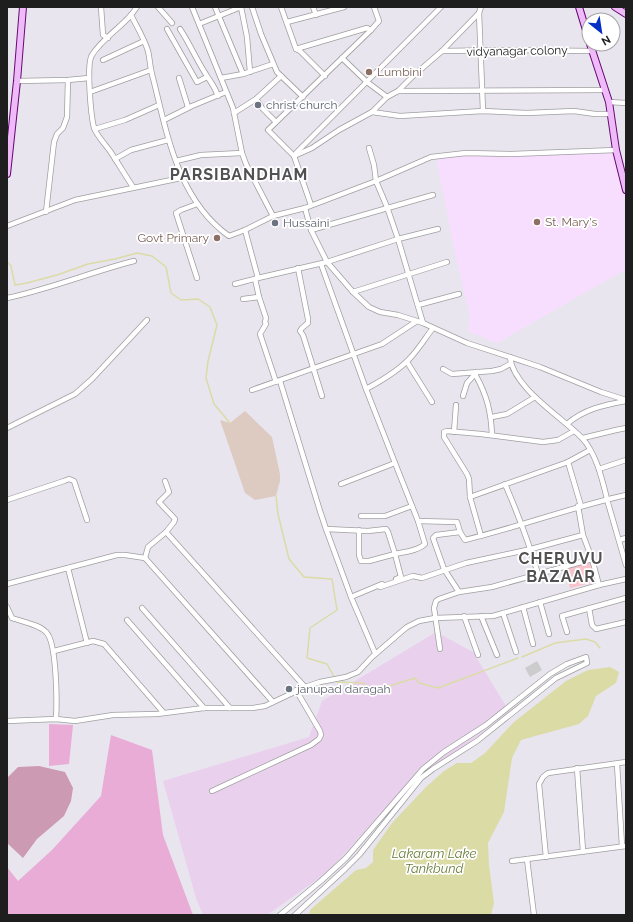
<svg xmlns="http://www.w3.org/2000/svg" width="633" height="922" viewBox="0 0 633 922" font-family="Raleway,sans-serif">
  <rect width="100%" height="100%" fill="#e9e5ef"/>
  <polygon fill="#f7defe" points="615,150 626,195 626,269 497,343 468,331 470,317 454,248 436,157"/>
  <polygon fill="#ccc" points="537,661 542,670 530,677 525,668"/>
  <polygon fill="#e9d0ed" points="436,632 473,652 509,711 387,807 328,872 267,915 203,915 196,898 163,781 309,737 322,701"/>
  <g fill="#e8acd6">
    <polygon points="49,724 73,725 69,764 49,766"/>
    <polygon points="111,735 152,750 163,835 193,915 7,915 7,867 18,881 52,850 101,796"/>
  </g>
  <polygon fill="#cd9ab4" points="39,766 65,772 73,788 71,801 64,816 37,839 23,858 7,843 7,778 18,767"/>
  <polygon fill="#ddcbc2" points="245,411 272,437 280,474 280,481 276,496 255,500 245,493 220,420 230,423"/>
  <polygon fill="#f8c3ca" points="589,561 595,582 570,588 565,567"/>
  <polygon fill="#dbdba6" points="610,667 619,672 616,683 596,696 588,716 579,724 521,740 512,758 504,812 488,843 489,865 494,903 491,915 309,915 310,910 356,870 366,868 373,862 373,850 392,823 426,787 444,771 457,763 471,763 485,753 514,722 566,681 588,670"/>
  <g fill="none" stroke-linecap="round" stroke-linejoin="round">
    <g stroke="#dbdba6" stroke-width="1.5">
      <polyline points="7,262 11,266 15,285 27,283 57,275 88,264 115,259 137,253 152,256 166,267 171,293 181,300 198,299 210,307 217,325 208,361 206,378 214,404 230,423"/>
      <polyline points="276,496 278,514 289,559 304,577 332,579 337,610 310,628 307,658 327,664 337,682 363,683 374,691 415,678 419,683 438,688 518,658"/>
      <polyline points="522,657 555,643 586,639 595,642 600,648"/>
    </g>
    <defs>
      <g id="street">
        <polyline points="101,7 103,35 108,38"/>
        <path d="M137 7 131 15C137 27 144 38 148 51 150 59 150 69 153 78 167 134 178 200 229 236L245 230 273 216 305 208 376 181 431 157 466 153 512 154 616 150"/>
        <polyline points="158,7 172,23"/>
        <polyline points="192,7 233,108 242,153 246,164 273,216"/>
        <polyline points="215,7 243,74 273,64"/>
        <polyline points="252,7 261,34 277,72 303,97"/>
        <polyline points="281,7 296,49 300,51 325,76"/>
        <polyline points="313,7 316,15"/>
        <polyline points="479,13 483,111"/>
        <path d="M131 15C119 29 102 39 92 55 86 64 91 116 94 128 97 136 105 144 110 151 118 163 125 175 133 187"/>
        <polyline points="287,22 344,7"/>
        <polyline points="199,24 241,7 247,37 250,72"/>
        <polyline points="167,29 197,82 207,77"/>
        <path d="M180 29C190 44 197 61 207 76 212 84 215 87 218 96"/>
        <polyline points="296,49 367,28 371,30"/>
        <polyline points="442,51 508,50 592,51"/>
        <polyline points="342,58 367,82 387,97"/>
        <polyline points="103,60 144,41"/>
        <polyline points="179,78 188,107"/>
        <polyline points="221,78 243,74"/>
        <polyline points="17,81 68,80 89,78"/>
        <polyline points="398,91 605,90"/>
        <polyline points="90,92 151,70"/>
        <polyline points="256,99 262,108 276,122"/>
        <polyline points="609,102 626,103"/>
        <polyline points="372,112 400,116 483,111 527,113 574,111 595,114 611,114"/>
        <polyline points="234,113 256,99 281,76"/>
        <polyline points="164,120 192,106 226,92"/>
        <polyline points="95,129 125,120 159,105"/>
        <polyline points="369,148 374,165 376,181 387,207 398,239 423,323"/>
        <polyline points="296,153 441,7"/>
        <polyline points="294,156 312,148 339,130 372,112 387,97 398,91 412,77 442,51 479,13 481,7"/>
        <polyline points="115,159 131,150 168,140"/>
        <polyline points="176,161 201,155 242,153"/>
        <polyline points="197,204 181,210 176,213 197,278"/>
        <polyline points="311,205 294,156 268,130 371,30 379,21 374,7"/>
        <polyline points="305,208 311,230 327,262 353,292 369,307 380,312 398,315 423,323 467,343 540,367 601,392 626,400"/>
        <polyline points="46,212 54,142 57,134 63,128 67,117 68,80"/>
        <polyline points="7,226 75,200 181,178"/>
        <polyline points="245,230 258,278"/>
        <polyline points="311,230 433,195"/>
        <polyline points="321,264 366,389 395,463 341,484"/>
        <polyline points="298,268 308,319 308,323 302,328 300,331 303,335 322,396"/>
        <polyline points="255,279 259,297 266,318 265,322 266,324 260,334 276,382"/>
        <polyline points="235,284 258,278 327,262 398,239 438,229"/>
        <polyline points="353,292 447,262"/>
        <path d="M7 298C50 289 91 272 134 261"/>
        <polyline points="243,299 259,297"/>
        <polyline points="418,305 459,294"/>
        <path d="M510 357C513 388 562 417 582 438 597 454 603 483 608 503 614 524 620 544 626 565"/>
        <polyline points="407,362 432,402"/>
        <polyline points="443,369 452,374 492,371 501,369 510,364"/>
        <path d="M475 374C487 395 491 412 492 435"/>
        <polyline points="280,381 320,511 326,529 368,531 386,529 388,532 395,554 369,561 361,561 359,555 359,530"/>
        <path d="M366 389C381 381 401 369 412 356 420 347 426 337 433 328"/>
        <polyline points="252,390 382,344 417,321"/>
        <polyline points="463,396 467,383 477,372"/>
        <polyline points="492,417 507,414 535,397"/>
        <path d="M567 424C584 409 604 405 626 401"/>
        <polyline points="7,428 75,394 92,379 147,320"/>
        <polyline points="454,432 456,405"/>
        <polyline points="583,438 616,430 626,428"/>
        <polyline points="568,462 581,506"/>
        <path d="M395 463 418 521 457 522 460 532 465 540C519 527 572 507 626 495"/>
        <polyline points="599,469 626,460"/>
        <polyline points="165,481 169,492 159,502 175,519 174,522 166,532"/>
        <path d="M505 484C518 514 529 543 538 574"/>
        <polyline points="470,497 568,462 590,450"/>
        <polyline points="7,500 64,481 69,479 74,481 87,520"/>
        <polyline points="578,506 583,535 592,559 599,585"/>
        <polyline points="361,516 385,516 412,506"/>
        <polyline points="326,529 351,597"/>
        <polyline points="481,536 470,497 469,479 467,474 444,437 444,432 447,431 481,434 543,442 558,440 574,431"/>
        <polyline points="619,540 626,538"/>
        <polyline points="145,558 273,702"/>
        <polyline points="68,568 87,643"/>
        <path d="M396 579 401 577 395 554C404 552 418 551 425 544L418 521"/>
        <polyline points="7,584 117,555 125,555 145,558 148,547 166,532 305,687"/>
        <polyline points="380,587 413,576 422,578 466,563 531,549 583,535"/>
        <polyline points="459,592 444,569 433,538 436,535 460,532"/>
        <polyline points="540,602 549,634"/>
        <path d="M7 607 12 618C23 622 38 624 46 632 57 642 57 703 56 719"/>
        <polyline points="523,607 533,644"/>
        <polyline points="142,608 230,708"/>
        <polyline points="589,608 592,625 596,629 626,622"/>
        <polyline points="503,613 516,652"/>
        <polyline points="464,616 478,655"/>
        <polyline points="481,616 497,655"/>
        <polyline points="127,620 204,708"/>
        <polyline points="567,632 562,616 626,598"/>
        <polyline points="440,649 434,608 436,601 439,599 459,592 492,587 592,559"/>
        <polyline points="54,651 93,641 104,644 163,712"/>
        <polyline points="375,653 351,597 382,584"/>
        <polyline points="7,721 56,719 75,721 113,715 157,714 204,708 253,708 265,706 305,687 320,682 346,677 358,672 372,657 401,632 407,627 419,621 435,618 493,616 599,585 626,579"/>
        <polyline points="617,764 622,846"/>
        <polyline points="577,768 583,851"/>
        <polyline points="212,791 311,745 319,739 321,735 320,731 296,690"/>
        <polyline points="546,857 539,784 543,777 548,773 626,762"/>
        <polyline points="527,859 534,915"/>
        <polyline points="512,861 626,846"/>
        <polyline points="280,915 322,880 346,858 423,769 444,752 486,725 550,674 567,664 586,657 587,663 556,678 477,741 433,769 421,778 359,855 345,869 295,915"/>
      </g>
      <g id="secondary">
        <polyline points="579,7 589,40"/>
        <polyline points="615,7 626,14"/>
        <polyline points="590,44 609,102 616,150 626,190"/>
        <polyline points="7,174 17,81 23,7"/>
      </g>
    </defs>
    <use href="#street" stroke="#9f9f9f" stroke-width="6"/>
    <use href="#secondary" stroke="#670873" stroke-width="8"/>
    <use href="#street" stroke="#fff" stroke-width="4.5"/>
    <use href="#secondary" stroke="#eebaf8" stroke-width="6"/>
  </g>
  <g fill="#8d6e63" stroke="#fff" stroke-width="1.5">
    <circle cx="369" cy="72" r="4"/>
    <circle cx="537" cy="222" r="4"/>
    <circle cx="217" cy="238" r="4"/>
  </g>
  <g fill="#6b7280" stroke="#fff" stroke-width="1.5">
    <circle cx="258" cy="105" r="4"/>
    <circle cx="275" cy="223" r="4"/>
    <circle cx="289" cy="689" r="4"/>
  </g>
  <g text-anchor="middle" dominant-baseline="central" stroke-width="3.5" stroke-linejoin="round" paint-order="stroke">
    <g font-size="12" fill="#1e1e1e" stroke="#fff">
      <text transform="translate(517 51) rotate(-1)">vidyanagar colony</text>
    </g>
    <g font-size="12" fill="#785e54" stroke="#fff" text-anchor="start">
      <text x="377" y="72">Lumbini</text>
      <text x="545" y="222">St. Mary's</text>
      <text x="209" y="238" text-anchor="end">Govt Primary</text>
    </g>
    <g font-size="12" fill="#5b616d" stroke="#fff" text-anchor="start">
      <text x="266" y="105">christ church</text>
      <text x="283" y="223">Hussaini</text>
      <text x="297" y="689">janupad daragah</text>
    </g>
    <g font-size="13" font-style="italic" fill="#6a7d3b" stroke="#fff">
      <text x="434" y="853">Lakaram Lake<tspan x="434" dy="15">Tankbund</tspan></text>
    </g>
    <g font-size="16" font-weight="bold" letter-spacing="1" fill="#515151" stroke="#fff">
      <text x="239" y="174">PARSIBANDHAM</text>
      <text x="561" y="558">CHERUVU<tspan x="561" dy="18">BAZAAR</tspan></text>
    </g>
  </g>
  <rect width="633" height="922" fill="none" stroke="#1e1e1e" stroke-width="16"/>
  <g transform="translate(601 32) rotate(150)"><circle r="19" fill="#ffffff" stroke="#a5a5a5"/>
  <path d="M0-3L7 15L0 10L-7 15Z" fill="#062fc7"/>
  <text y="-6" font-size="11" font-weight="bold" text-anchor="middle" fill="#1e1e1e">N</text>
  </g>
</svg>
